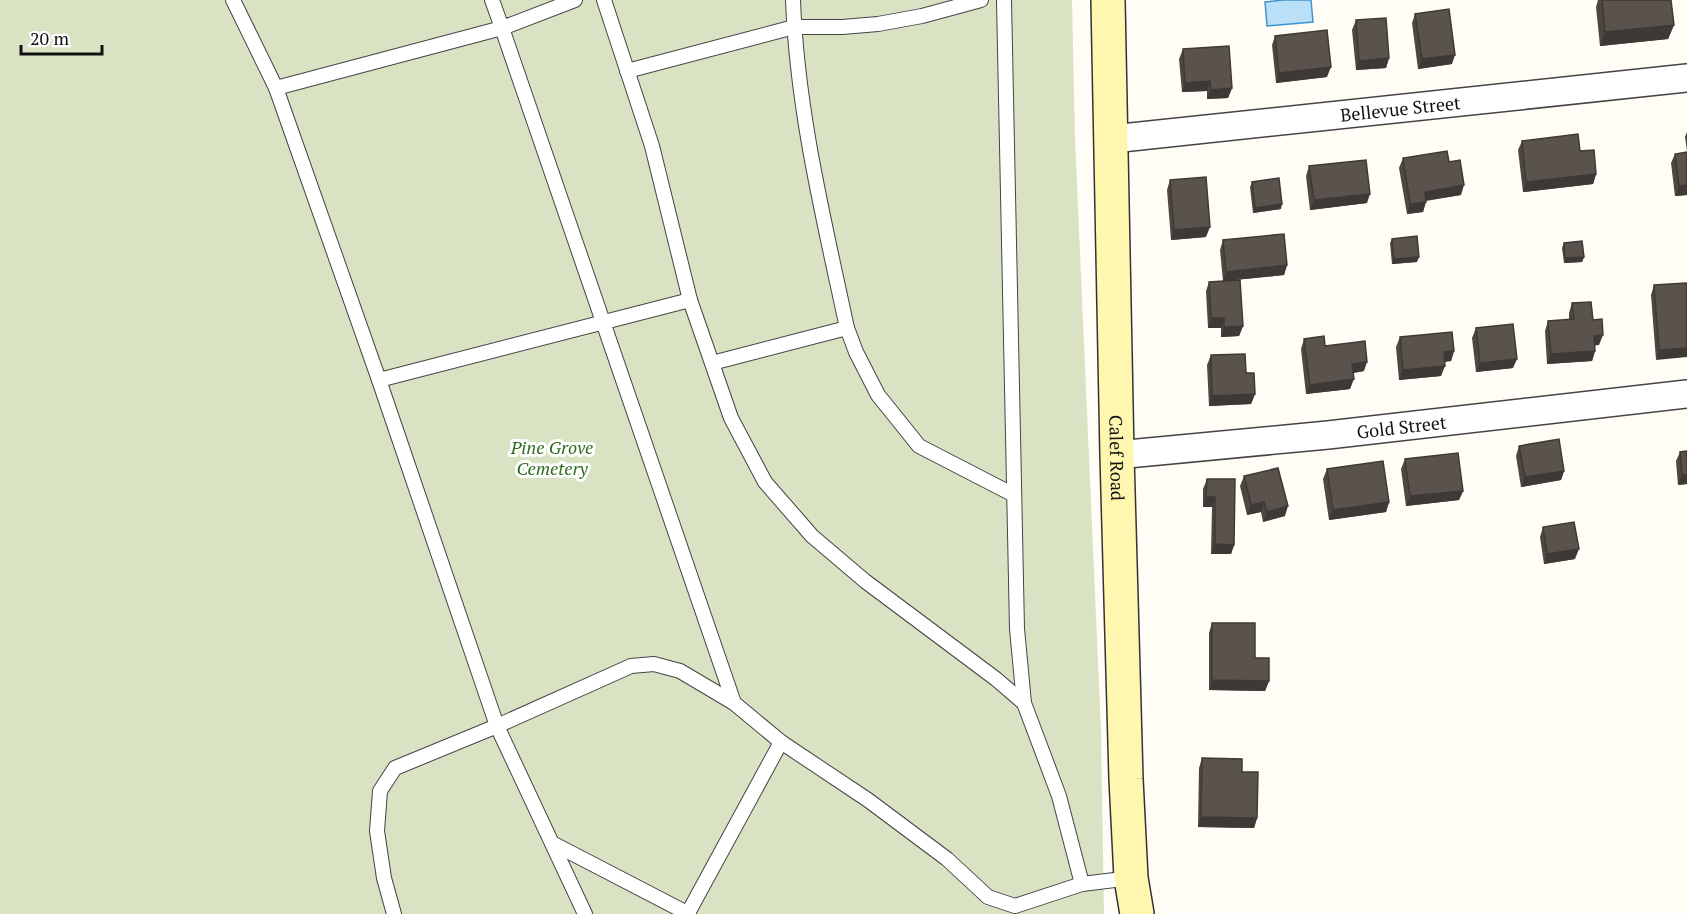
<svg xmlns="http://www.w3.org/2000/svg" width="1687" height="914" viewBox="0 0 1687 914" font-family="'PT Serif',serif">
  <rect width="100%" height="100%" fill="#fffdf5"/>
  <polygon fill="#d9e3c4" points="0,0 1072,0 1075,139 1101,730 1104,914 0,914"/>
  <polygon fill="#b9e0f7" stroke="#3f96cf" stroke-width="1.5" points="1283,0 1311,0 1313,22 1267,26 1265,2"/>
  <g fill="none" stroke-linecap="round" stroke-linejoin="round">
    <defs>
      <g id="lane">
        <polyline points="233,0 276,88"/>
        <polyline points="575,0 502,28 276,88 379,380 497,726 585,914"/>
        <polyline points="604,0 652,146 690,300"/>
        <path d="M793 0C797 111 824 220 847 328L856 352 878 395 919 446 1014 495"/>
        <polyline points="1004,0 1017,629 1024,703"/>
        <polyline points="627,71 794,27 842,27 878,24 922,16 981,0"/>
        <polyline points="712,363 847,328"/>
        <polyline points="379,380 690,300 731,418 765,482 812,536 865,581 996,679 1024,703 1059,796 1082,884 1015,906 988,897 947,859 868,800 781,742 734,703 502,28 492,0"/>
        <polyline points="552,843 689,914"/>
        <polyline points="1082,884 1131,878"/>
        <polyline points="688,913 781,742"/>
        <polyline points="394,914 384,878 377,831 380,791 395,768 497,726 631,666 654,664 680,671 734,703"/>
      </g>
      <g id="street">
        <path id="s1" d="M1112 139 1687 78"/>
        <path id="s2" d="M1117 455 1328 435 1687 394"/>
      </g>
      <g id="secondary">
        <path id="s3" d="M1108 0 1117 455 1126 779 1131 878 1137 914"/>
      </g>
    </defs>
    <use href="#lane" stroke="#444" stroke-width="16"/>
    <use href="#street" stroke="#444" stroke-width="30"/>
    <use href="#secondary" stroke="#333" stroke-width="36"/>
    <use href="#lane" stroke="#fff" stroke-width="14"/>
    <use href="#street" stroke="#fff" stroke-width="27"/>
    <use href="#secondary" stroke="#fff6b0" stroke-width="33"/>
  </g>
  <g fill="#4d4742">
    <polygon points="1598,0 1671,0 1674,25 1668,39 1600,46 1596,7"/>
    <polygon points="1415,14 1452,64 1418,69 1412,23"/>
    <polygon points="1356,20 1389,58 1386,68 1356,70 1352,30"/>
    <polygon points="1275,36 1327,77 1276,83 1272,45"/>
    <polygon points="1183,49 1232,88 1228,98 1207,99 1207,91 1182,92 1179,59"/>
    <polygon points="1687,132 1687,151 1685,137"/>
    <polygon points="1522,141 1580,151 1596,174 1593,184 1523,192 1518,150"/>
    <polygon points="1687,152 1687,195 1675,196 1671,163 1675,154"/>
    <polygon points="1403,158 1449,162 1461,195 1426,201 1423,212 1407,214 1399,168"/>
    <polygon points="1309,166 1367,203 1310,210 1306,176"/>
    <polygon points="1170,180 1206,237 1171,240 1167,190"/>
    <polygon points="1252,182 1281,209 1253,213 1250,187"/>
    <polygon points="1392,239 1417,262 1392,264 1390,243"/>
    <polygon points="1223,240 1287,265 1284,275 1235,280 1243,326 1239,336 1221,337 1221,328 1208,328 1206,291 1209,282 1223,281 1220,250"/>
    <polygon points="1564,243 1584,257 1582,262 1564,263 1562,248"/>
    <polygon points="1687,283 1656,360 1651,295 1654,285"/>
    <polygon points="1572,303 1593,320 1599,345 1595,345 1595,351 1592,361 1547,364 1545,331 1548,321 1569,320 1569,313"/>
    <polygon points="1476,328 1513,368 1476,372 1472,338"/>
    <polygon points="1400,337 1454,351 1451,361 1444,362 1441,376 1399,380 1396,347"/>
    <polygon points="1304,339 1325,346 1364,371 1353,373 1350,389 1306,394 1301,349"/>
    <polygon points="1211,355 1246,373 1255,394 1251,404 1209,406 1207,365"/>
    <polygon points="1519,446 1564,471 1561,480 1521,487 1516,456"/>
    <polygon points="1680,452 1687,484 1678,485 1676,461"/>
    <polygon points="1405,459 1463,491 1459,500 1406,506 1401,469"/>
    <polygon points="1327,469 1389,502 1386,512 1329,520 1323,479"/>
    <polygon points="1244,476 1285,516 1263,522 1261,512 1247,515 1240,486"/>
    <polygon points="1207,479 1234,545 1231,554 1211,554 1212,507 1203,507 1203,489"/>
    <polygon points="1543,527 1575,559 1544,564 1540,537"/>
    <polygon points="1212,623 1255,658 1269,681 1265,691 1209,690 1209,633"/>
    <polygon points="1202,758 1242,772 1257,818 1254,828 1198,827 1199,768"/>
  </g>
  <g fill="#3f3936">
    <polygon points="1674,25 1668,39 1600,46 1605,32"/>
    <polygon points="1455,55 1452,64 1418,69 1422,59"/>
    <polygon points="1389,58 1386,68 1356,70 1359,61"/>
    <polygon points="1331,67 1327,77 1276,83 1279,73"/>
    <polygon points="1210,81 1207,91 1182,92 1185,83"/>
    <polygon points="1232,88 1228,98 1207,99 1211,90"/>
    <polygon points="1596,174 1593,184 1523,192 1526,182"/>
    <polygon points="1464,185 1461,195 1421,201 1425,192"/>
    <polygon points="1687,185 1687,195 1675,196 1679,186"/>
    <polygon points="1370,194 1367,203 1310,210 1314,200"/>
    <polygon points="1426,202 1423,212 1407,214 1410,204"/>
    <polygon points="1282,204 1281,209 1253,213 1255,208"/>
    <polygon points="1210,227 1206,237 1171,240 1174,230"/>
    <polygon points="1419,257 1417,262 1392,264 1394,259"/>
    <polygon points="1584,257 1582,262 1564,263 1565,258"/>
    <polygon points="1287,265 1284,275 1223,281 1226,272"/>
    <polygon points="1211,318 1224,318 1221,328 1208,328"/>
    <polygon points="1243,326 1239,336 1221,337 1224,327"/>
    <polygon points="1603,335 1599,345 1591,346 1594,336"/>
    <polygon points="1687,348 1687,357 1656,360 1659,350"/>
    <polygon points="1454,351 1451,361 1440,362 1444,352"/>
    <polygon points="1595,351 1592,361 1547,364 1551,354"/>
    <polygon points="1517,359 1513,368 1476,372 1480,363"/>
    <polygon points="1367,362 1364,371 1348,374 1352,364"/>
    <polygon points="1445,366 1441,376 1399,380 1403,370"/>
    <polygon points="1354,379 1350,389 1306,394 1310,385"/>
    <polygon points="1255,394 1251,404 1209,406 1212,396"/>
    <polygon points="1564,471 1561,480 1521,487 1525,477"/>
    <polygon points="1682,475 1687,475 1687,484 1678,485"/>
    <polygon points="1463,491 1459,500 1406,506 1410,496"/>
    <polygon points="1206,497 1215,497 1212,507 1203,507"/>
    <polygon points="1264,502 1261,512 1247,515 1251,505"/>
    <polygon points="1389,502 1386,512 1329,520 1333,510"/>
    <polygon points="1288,506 1285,516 1263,522 1267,512"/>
    <polygon points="1215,544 1234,545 1231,554 1211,554"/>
    <polygon points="1579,549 1575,559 1544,564 1547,554"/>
    <polygon points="1212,680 1269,681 1265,691 1209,690"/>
    <polygon points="1201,817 1257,818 1254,828 1198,827"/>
  </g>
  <g fill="#5a524d" stroke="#3f3936" stroke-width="1.5">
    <polygon points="1602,0 1671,0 1674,25 1605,32"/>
    <polygon points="1449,9 1455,55 1422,59 1415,14"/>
    <polygon points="1386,18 1389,58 1359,61 1356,20"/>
    <polygon points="1327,30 1331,67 1279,73 1275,36"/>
    <polygon points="1229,46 1232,88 1211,90 1210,81 1185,83 1183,49"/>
    <polygon points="1578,134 1580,151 1594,150 1596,174 1526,182 1522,141"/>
    <polygon points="1447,151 1449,162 1460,160 1464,185 1425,192 1426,202 1410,204 1403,158"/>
    <polygon points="1687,152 1687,185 1679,186 1675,154"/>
    <polygon points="1366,160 1370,194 1314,200 1309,166"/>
    <polygon points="1206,177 1210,227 1174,230 1170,180"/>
    <polygon points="1279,178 1282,204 1255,208 1252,182"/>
    <polygon points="1284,234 1287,265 1226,272 1223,240"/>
    <polygon points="1417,236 1419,257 1394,259 1392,239"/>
    <polygon points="1582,241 1584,257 1565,258 1564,243"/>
    <polygon points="1240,280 1243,326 1224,327 1224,318 1211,318 1209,282"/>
    <polygon points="1687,283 1687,348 1659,350 1654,285"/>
    <polygon points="1591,302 1593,320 1602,319 1603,335 1594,336 1595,351 1551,354 1548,321 1574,319 1572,303"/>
    <polygon points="1513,324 1517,359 1480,363 1476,328"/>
    <polygon points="1452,332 1454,351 1444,352 1445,366 1403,370 1400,337"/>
    <polygon points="1324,336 1325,346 1365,341 1367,362 1352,364 1354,379 1310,385 1304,339"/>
    <polygon points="1245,354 1246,373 1254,373 1255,394 1212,396 1211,355"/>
    <polygon points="1559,439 1564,471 1525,477 1519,446"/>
    <polygon points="1687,451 1687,475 1682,475 1680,452"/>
    <polygon points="1458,453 1463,491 1410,496 1405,459"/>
    <polygon points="1383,461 1389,502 1333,510 1327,469"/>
    <polygon points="1278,468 1288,506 1267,512 1264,502 1251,505 1244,476"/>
    <polygon points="1207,479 1235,479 1234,545 1215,544 1215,497 1206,497"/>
    <polygon points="1574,522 1579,549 1547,554 1543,527"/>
    <polygon points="1212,623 1255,623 1255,658 1269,658 1269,681 1212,680"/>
    <polygon points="1202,758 1242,759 1242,772 1258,772 1257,818 1201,817"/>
  </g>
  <g text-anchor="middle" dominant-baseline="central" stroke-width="6" stroke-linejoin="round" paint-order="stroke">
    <g font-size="18" fill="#111" stroke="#fff">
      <text stroke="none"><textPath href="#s1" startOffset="290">Bellevue Street</textPath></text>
      <text stroke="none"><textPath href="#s2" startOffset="286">Gold Street</textPath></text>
      <text stroke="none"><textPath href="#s3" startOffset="458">Calef Road</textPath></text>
    </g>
    <g font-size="18" font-style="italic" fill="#2f6b1f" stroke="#fff">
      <text x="552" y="447">Pine Grove<tspan x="552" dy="21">Cemetery</tspan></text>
    </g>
  </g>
  <path d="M21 45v9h81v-9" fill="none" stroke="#111111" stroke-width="3"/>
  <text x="30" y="45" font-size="18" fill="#111111" stroke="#ffffff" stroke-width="4.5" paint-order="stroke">20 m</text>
</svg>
